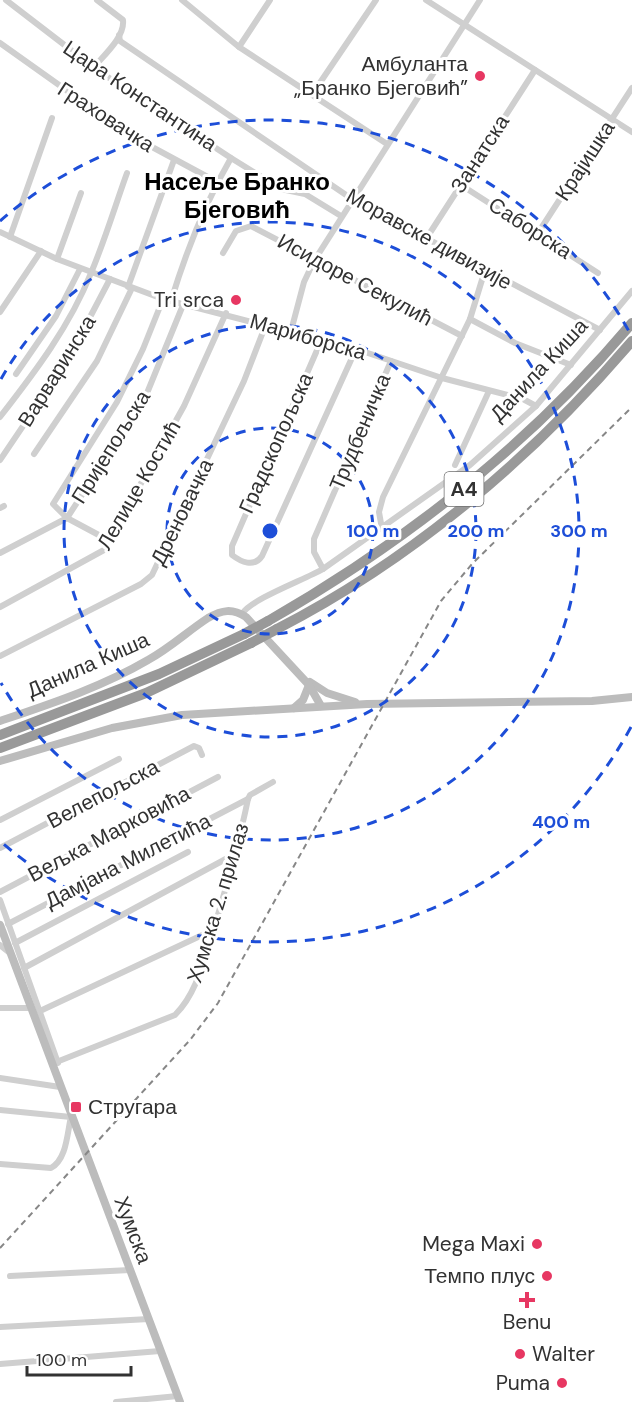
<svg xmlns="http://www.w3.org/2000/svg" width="632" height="1402" viewBox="0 0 632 1402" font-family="'DM Sans',sans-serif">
  <rect width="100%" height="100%" fill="#fff"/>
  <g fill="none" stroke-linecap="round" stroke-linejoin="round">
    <g stroke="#cfcfcf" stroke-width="6">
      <polyline points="6,0 97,70 231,158 281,189 305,194 341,216"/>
      <polyline points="182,0 239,47 387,144"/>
      <polyline points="426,0 632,132"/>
      <polyline points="119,35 120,41 352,199 600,330"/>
      <polyline points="0,43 128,134 217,182"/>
      <polyline points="239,47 270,0"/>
      <path d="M94 67C104 55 125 37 123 20L97 0"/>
      <polyline points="313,93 376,0"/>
      <polyline points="461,185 598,273"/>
      <polyline points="0,232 57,259 163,299 356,349 442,378 523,399 536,406"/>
      <polyline points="538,233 632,88"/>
      <polyline points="10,237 52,118"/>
      <polyline points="426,239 535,70"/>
      <polyline points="223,253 236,231 251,226 462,336"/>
      <polyline points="57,259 81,193"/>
      <polyline points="128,287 174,160"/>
      <path d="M171 301C186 252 205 203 231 158"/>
      <polyline points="0,312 41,251"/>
      <polyline points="470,319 515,343 571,365"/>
      <polyline points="291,331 304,282 314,261 480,0"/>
      <path d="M321 341 232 546V555C241 562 254 568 262 556L356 349"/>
      <polyline points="16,374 56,316 80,269"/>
      <path d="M0 417C35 372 70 326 91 273 105 240 115 206 127 173"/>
      <polyline points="34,454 97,361 132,288"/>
      <polyline points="0,460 67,361 110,279"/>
      <polyline points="455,465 489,391"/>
      <polyline points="0,508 4,506"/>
      <polyline points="382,529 379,512 383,497 470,319 485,270"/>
      <polyline points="110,541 67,518 53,504 117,402 143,349 163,299"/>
      <polyline points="0,553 67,518 145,398 183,305"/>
      <polyline points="323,569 314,552 314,539 391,361"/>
      <polyline points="0,607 104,550 184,406 226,313"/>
      <path d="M242 614C251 599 304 580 323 569L470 465 536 406 632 291"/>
      <polyline points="0,656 141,584 152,575 244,381 266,324"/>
      <polyline points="0,820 119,759"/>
      <polyline points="0,848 194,746 199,748 202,755"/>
      <polyline points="0,892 218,777"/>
      <polyline points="0,900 58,1063"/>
      <polyline points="8,924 248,799"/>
      <polyline points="15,943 188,852"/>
      <polyline points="0,945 11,954"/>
      <polyline points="24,968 235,854"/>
      <polyline points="0,1008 30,1008"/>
      <polyline points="40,1011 213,930"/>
      <path d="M59 1061 175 1015C198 992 204 958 214 928 227 885 239 843 248 799L250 795 273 782"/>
      <polyline points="0,1078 60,1087"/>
      <path d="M0 1110 71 1117C67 1133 67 1159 51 1168L0 1164"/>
      <polyline points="10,1276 130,1270"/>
      <polyline points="0,1327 149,1319"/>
      <polyline points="0,1364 160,1351"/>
      <polyline points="116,1402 178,1396"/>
    </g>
    <g stroke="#bcbcbc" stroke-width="8">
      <polyline points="310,682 327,693 355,702"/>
      <polyline points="294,708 303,700 309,685"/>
      <path d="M0 721C50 704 102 687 148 660 170 648 188 631 208 618 222 610 232 608 246 617L309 685 321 706"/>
      <polyline points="0,761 112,728 182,715 367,704 592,701 632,697"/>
      <polyline points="0,925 180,1402"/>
    </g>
    <g stroke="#999" stroke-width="10">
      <path d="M268 621C406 542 529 445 632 323"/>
      <path d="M277 629C413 559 533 457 632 341"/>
      <polyline points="0,735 159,674 244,634"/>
      <polyline points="0,748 146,693 251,643"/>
    </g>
    <polyline stroke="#878787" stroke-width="2" stroke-dasharray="6 4.5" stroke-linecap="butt" points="0,1248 190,1040 218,1003 441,601 472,564 632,407"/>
    <g stroke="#999" stroke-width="10">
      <polyline points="244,634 268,621"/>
      <polyline points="251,643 277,629"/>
    </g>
  </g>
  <g fill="none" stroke="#1d4ed8" stroke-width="3" stroke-dasharray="10 8">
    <circle cx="270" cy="531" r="103"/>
    <circle cx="270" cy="531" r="206"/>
    <path d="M1 379A309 309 0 1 1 1 683"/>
    <path d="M631 727A411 411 0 0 1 0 841M0 221A411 411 0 0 1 631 335"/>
  </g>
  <g fill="#e73762" stroke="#fff" stroke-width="2">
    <circle cx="480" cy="76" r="6"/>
    <circle cx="236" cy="300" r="6"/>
    <rect x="70" y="1101" width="12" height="12" rx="3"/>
    <circle cx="537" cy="1244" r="6"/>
    <circle cx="547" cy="1276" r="6"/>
    <path d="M524 1291h6v6h6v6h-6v6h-6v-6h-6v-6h6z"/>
    <circle cx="520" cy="1354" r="6"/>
    <circle cx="562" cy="1383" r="6"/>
  </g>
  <g text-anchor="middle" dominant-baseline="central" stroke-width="6" stroke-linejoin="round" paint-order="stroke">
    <rect fill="#fff" stroke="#707070" stroke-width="1.5" x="444.5" y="472" width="39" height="34" rx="4.5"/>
    <g font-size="20" font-weight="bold" fill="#323232">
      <text x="464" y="489">A4</text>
    </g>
    <g font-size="21" fill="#323232" stroke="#fff" text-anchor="end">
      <text x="468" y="64">Амбуланта<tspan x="468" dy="24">„Бранко Бјеговић”</tspan></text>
      <text x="224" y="300">Tri srca</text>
      <text x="88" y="1107" text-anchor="start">Стругара</text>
      <text x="525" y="1244">Mega Maxi</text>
      <text x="535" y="1276">Темпо плус</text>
      <text x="527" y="1322" text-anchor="middle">Benu</text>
      <text x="532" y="1354" text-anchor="start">Walter</text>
      <text x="550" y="1383">Puma</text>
    </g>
    <g font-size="21" fill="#323232" stroke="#fff">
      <text transform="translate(140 96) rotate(34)">Цара Константина</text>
      <text transform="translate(106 117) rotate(33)">Граховачка</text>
      <text transform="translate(480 154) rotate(-57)">Занатска</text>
      <text transform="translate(585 161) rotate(-57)">Крајишка</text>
      <text transform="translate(530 228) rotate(33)">Саборска</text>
      <text transform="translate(429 239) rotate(29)">Моравске дивизије</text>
      <text transform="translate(355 280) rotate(28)">Исидоре Секулић</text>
      <text transform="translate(308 337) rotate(16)">Мариборска</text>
      <text transform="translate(539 370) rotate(-47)">Данила Киша</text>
      <text transform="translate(57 371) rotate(-58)">Варваринска</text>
      <text transform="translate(360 432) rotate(-67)">Трудбеничка</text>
      <text transform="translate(276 443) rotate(-66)">Градскопољска</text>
      <text transform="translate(111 447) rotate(-58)">Пријепољска</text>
      <text transform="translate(139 485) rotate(-60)">Лелице Костић</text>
      <text transform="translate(182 512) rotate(-64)">Дреновачка</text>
      <text transform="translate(88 665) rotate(-24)">Данила Киша</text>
      <text transform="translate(103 794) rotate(-28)">Велепољска</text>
      <text transform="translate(109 834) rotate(-28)">Вељка Марковића</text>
      <text transform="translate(128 861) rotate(-27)">Дамјана Милетића</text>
      <text transform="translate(218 903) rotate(-73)">Хумска 2. прилаз</text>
      <text transform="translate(133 1230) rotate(69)">Хумска</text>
    </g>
    <g font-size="24" font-weight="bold" fill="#000" stroke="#fff">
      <text x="237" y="181">Насеље Бранко<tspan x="237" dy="28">Бјеговић</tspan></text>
    </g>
  </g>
  <circle cx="270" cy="531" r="9" fill="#1d4ed8" stroke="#fff" stroke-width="3"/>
  <g font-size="18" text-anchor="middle" font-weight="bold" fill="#1d4ed8" stroke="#fff" stroke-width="6" stroke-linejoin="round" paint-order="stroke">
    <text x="373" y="537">100 m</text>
    <text x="476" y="537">200 m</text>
    <text x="579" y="537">300 m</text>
    <text x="561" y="828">400 m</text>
  </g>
  <path d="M27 1366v9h104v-9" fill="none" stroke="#323232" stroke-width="3"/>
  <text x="36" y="1366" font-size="18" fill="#323232" stroke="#ffffff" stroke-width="4.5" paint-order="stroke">100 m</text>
</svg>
